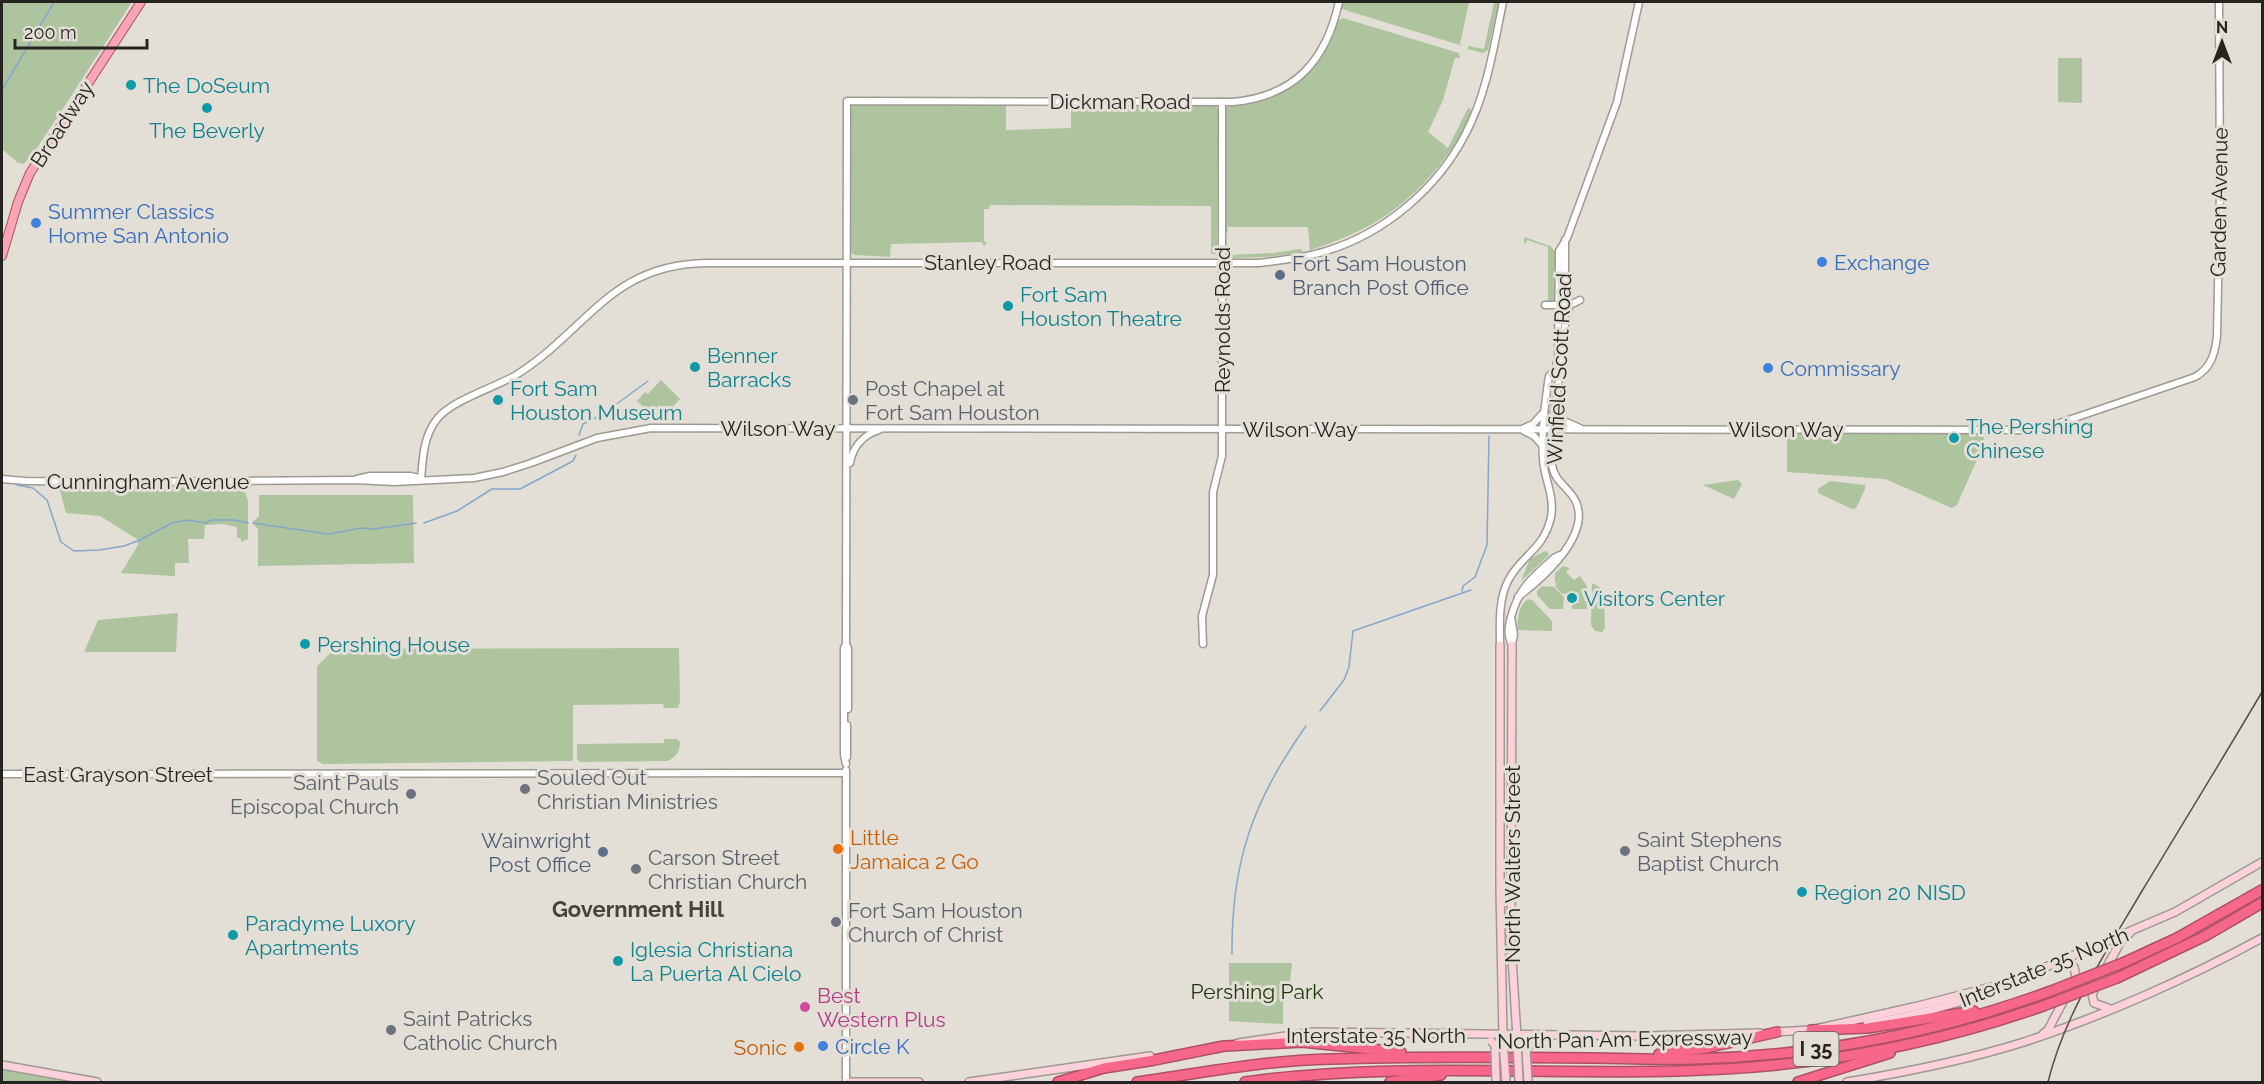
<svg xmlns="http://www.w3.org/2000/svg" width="2264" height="1084" viewBox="0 0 2264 1084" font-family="Raleway,sans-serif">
  <rect width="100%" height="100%" fill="#e3ded6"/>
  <g fill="#adc49e">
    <polygon points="2,2 132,2 51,127 30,158 23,164 17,162 2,149"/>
    <polygon points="1341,2 1469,2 1460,44 1463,46 1348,11 1341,8"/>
    <polygon points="1494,2 1499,2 1488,50 1483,53 1468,49 1468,46 1484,49"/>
    <path d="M1343 18 1459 53 1460 58H1455L1443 100 1428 132 1448 148 1468 108 1471 109C1469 124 1457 142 1448 154 1411 205 1369 232 1310 250L1308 227H1227L1228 231 1226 232V107C1284 102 1319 75 1338 21Z"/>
    <polygon points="2058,58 2082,58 2082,103 2058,102"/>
    <polygon points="855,104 1006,104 1006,130 1071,128 1071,104 1213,104 1218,109 1217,254 1211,254 1211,206 990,205 989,209 984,209 984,241 987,243 984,246 982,242 891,244 890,257 854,255 851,252 851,106"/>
    <polygon points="1524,237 1550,246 1556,252 1556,301 1554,303 1548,301 1548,247 1527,240 1526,243 1524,243"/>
    <polygon points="1301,249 1303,252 1301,253 1266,257 1230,258 1225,253 1225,250 1229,255 1273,253"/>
    <polygon points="661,380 680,399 667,413 659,405 651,414 637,401 645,392 648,394"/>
    <polygon points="1787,433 1981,433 1984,437 1983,446 1957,505 1952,508 1885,479 1787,472"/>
    <polygon points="1738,480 1742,484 1734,499 1703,485"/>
    <polygon points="1830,481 1865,485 1865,489 1856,508 1852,509 1818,493 1818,489"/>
    <polygon points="242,485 248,500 248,539 241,542 241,538 237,538 237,527 223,524 205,525 204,539 188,539 189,563 175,563 175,576 121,573 138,545 137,539 100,516 66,513 59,487"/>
    <polygon points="259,495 413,495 414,563 258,566 258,529 253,524 253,521 259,517"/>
    <polygon points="1545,551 1548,552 1548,556 1521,581 1530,559"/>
    <polygon points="1563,566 1570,568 1566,572 1574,580 1580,576 1587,586 1587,609 1572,609 1572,603 1579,603 1579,595 1577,592 1562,594 1555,586 1563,577 1556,584 1555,582 1555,573"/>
    <polygon points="1592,583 1601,588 1604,592 1605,628 1602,632 1595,631 1591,625"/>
    <polygon points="1542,586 1554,587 1564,597 1563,609 1550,609 1537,595 1537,591"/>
    <path d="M1528 599 1532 600 1552 621V631L1517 630C1518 619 1518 606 1528 599Z"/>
    <polygon points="178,613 176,652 84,652 98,620"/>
    <polygon points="679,648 680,701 678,708 664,708 663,704 573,705 573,759 571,761 323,764 317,761 317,666 335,649"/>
    <path d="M664 739H677L680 742C680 752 676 756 668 761L580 762 577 759V744L664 743Z"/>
    <polygon points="1229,963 1292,963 1289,991 1283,1000 1283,1024 1229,1021"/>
    <polygon points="2,1067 81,1082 2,1082"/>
  </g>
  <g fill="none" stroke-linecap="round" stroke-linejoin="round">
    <g stroke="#86a6cc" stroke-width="1.5">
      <polyline points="2,90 54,2"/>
      <polyline points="579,435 583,424 603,414 648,381"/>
      <polyline points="17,485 33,488 47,500 61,542 74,551 99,550 124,546 140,540 172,523 188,520 206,523 212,520 234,520 248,523"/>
      <polyline points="253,523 328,534 362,528 374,529 416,523"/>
      <polyline points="424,523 457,511 492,489 520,489 573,461 576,455"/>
      <polyline points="1462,591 1463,586 1475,577 1487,545 1489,436"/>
      <polyline points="1320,711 1344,680 1349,667 1353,631 1471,590"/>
      <path d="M1232 954C1231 863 1253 800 1306 726"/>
    </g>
    <defs>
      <g id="tertiary">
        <polyline points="1545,305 1558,305"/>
        <polyline points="1568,311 1570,305 1580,300"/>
        <polyline points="1561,350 1565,332 1565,240"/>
        <polyline points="1555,410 1562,420 1580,428"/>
        <polyline points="1524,428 1533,424 1544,412"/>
        <polyline points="1524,431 1534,436 1543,446"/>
        <path d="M850 463C853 447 863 435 879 430"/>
        <path d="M2 479 25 481 122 482 355 480 394 482 474 478 503 472 531 463 597 438 651 428 2039 430 2195 377C2211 368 2215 354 2217 336L2220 189 2219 2"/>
        <polyline points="357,479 370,476 411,476 418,478"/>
        <path d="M421 479C423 458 423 437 437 419 452 400 494 388 516 375 588 330 610 264 707 263H1259C1282 260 1304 258 1326 251 1385 233 1438 188 1466 133 1487 93 1494 46 1503 2"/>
        <path d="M1518 597C1542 579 1591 536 1576 502 1570 488 1554 482 1552 465 1547 430 1559 394 1561 360"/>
        <polyline points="1511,617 1514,635 1512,644"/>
        <polyline points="846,644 848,648 848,709"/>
        <polyline points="1203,644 1202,616 1213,575 1213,492 1222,456 1222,102"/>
        <path d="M1500 645C1500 623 1498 601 1508 581 1520 556 1544 550 1551 517 1555 496 1544 479 1543 459 1541 431 1545 403 1549 376L1555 370 1558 358 1559 251 1567 238 1617 102 1639 2"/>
        <path d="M1512 645C1507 634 1508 628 1511 617 1520 586 1531 579 1554 558L1560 555"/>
        <polyline points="847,725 847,757"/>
        <path d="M846 764 844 755V648L846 644 847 101 1233 102C1296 96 1326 60 1339 2"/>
        <polyline points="846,770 846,1082"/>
        <polyline points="2,774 846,773"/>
      </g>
      <g id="secondary">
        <polyline points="1500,645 1500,889 1503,1037"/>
        <polyline points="1512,645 1511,942 1517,1037"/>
        <polyline points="2011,982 2175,912 2262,862"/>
        <polyline points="2108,1008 2094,1003 2092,994 2121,941 2130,933"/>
        <path d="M1867 1024C1911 1016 1954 1006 1995 989"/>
        <polyline points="1774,1032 1811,1030 1918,1006 2014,981"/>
        <polyline points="2043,1034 2048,1030 2076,977 2074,967 2068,962 2058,961"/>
        <polyline points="1238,1043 1312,1032 1645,1036 1760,1033"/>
        <polyline points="2,1065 97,1082"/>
        <polyline points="848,1082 919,1082"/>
        <polyline points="969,1082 1150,1056"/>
        <path d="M1847 1082C1907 1072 1967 1060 2024 1042 2103 1016 2189 978 2262 938"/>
      </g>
      <polyline id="primary" points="2,256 18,202 30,173 141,2"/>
      <g id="motorway">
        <polyline points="2125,962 2177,938 2262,890"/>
        <polyline points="2117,978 2205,936 2262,903"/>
        <polyline points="1811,1030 1868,1028 1974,1011"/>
        <polyline points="1226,1046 1302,1042 1401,1052"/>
        <polyline points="1659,1054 1706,1048 1777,1032"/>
        <polyline points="1058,1082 1104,1068 1149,1061 1224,1046"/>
        <path d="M1137 1082C1201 1073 1266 1060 1331 1059 1417 1056 1504 1057 1591 1058 1625 1058 1659 1060 1693 1059 1815 1056 1937 1033 2051 991"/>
        <path d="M1245 1082C1404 1060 1564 1078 1724 1069 1833 1063 1941 1042 2043 1006"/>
        <polyline points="1390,1082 1441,1075"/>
        <polyline points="1798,1082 1890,1053"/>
      </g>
    </defs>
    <use href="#tertiary" stroke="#9e9a92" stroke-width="9"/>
    <use href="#secondary" stroke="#9e9a92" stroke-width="10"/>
    <use href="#primary" stroke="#ae5065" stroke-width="10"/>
    <use href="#motorway" stroke="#ae5065" stroke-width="12"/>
    <use href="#tertiary" stroke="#fff" stroke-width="6"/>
    <use href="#secondary" stroke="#fdd1dc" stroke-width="7"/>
    <use href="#primary" stroke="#faa4b8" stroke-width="8"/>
    <use href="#motorway" stroke="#f76789" stroke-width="9"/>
    <path stroke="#52504b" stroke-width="1.5" d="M2048 1082C2065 1013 2106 952 2142 891 2182 825 2223 758 2262 692"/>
    <defs>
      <g id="secondary-bridge">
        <polyline points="1503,1040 1506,1082"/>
        <polyline points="1517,1040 1519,1082"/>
        <polyline points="1491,1041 1495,1045 1496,1082"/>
        <polyline points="1528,1082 1526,1049 1532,1042"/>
      </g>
      <g id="motorway-bridge">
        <polyline points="2051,991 2125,962"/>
        <polyline points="2043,1006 2117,978"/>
      </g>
    </defs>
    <use href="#secondary-bridge" stroke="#9e9a92" stroke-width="10" stroke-linecap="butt"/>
    <use href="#motorway-bridge" stroke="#ae5065" stroke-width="12" stroke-linecap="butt"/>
    <use href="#secondary-bridge" stroke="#fdd1dc" stroke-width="7"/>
    <use href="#motorway-bridge" stroke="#f76789" stroke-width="9"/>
  </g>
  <g fill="#0f9aa8" stroke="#e3ded6" stroke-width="2">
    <circle cx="131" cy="85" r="6"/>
    <circle cx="207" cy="108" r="6"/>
    <circle cx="1008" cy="306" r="6"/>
    <circle cx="695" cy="367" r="6"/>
    <circle cx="498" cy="400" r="6"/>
    <circle cx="1954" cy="438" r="6"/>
    <circle cx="1572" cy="598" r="6"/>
    <circle cx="305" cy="644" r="6"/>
    <circle cx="1802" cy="892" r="6"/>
    <circle cx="233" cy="935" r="6"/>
    <circle cx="618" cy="961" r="6"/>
  </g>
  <g fill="#3f7fe0" stroke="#e3ded6" stroke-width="2">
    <circle cx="36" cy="223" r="6"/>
    <circle cx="1822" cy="262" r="6"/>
    <circle cx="1768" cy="368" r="6"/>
    <circle cx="823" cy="1046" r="6"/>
  </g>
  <g fill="#5c6f8a" stroke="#e3ded6" stroke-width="2">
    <circle cx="1280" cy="275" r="6"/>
    <circle cx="603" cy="852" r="6"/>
  </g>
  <g fill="#6b7280" stroke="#e3ded6" stroke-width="2">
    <circle cx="853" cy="400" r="6"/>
    <circle cx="525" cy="789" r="6"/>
    <circle cx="411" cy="794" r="6"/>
    <circle cx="1625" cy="851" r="6"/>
    <circle cx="636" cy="869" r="6"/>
    <circle cx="836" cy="922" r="6"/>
    <circle cx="391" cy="1030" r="6"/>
  </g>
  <g fill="#e8710a" stroke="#e3ded6" stroke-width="2">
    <circle cx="838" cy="849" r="6"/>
    <circle cx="799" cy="1047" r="6"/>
  </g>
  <circle fill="#d1479c" stroke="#e3ded6" stroke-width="2" cx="805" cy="1007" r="6"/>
  <g text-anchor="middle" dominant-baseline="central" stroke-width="6" stroke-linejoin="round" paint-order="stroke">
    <rect fill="#e3ded6" stroke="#5e5c57" stroke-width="1.5" x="1793.5" y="1032" width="45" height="34" rx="4.5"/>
    <g font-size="20" font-weight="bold" fill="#252421">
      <text x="1816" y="1049">I 35</text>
    </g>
    <g font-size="21" fill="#0d838f" stroke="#e3ded6" text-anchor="start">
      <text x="143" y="85">The DoSeum</text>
      <text x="207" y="130" text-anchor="middle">The Beverly</text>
      <text x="1020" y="294">Fort Sam<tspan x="1020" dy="24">Houston Theatre</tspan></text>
      <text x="707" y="355">Benner<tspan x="707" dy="24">Barracks</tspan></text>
      <text x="510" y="388">Fort Sam<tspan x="510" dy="24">Houston Museum</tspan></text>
      <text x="1966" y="426">The Pershing<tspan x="1966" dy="24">Chinese</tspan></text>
      <text x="1584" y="598">Visitors Center</text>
      <text x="317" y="644">Pershing House</text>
      <text x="1814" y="892">Region 20 NISD</text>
      <text x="245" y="923">Paradyme Luxory<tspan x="245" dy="24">Apartments</tspan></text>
      <text x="630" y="949">Iglesia Christiana<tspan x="630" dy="24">La Puerta Al Cielo</tspan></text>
    </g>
    <g font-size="21" fill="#252421" stroke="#e3ded6">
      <text x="1120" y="101">Dickman Road</text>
      <text transform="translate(62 124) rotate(-57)">Broadway</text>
      <text transform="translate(2219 202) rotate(-89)">Garden Avenue</text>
      <text x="988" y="262">Stanley Road</text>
      <text transform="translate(1222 320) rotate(-90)">Reynolds Road</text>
      <text transform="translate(1559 369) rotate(-87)">Winfield Scott Road</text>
      <text x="778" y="428">Wilson Way</text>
      <text x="1300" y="429">Wilson Way</text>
      <text x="1786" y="429">Wilson Way</text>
      <text x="148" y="481">Cunningham Avenue</text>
      <text x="118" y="774">East Grayson Street</text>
      <text transform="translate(1512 864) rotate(-90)">North Walters Street</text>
      <text transform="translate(2044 967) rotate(-22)">Interstate 35 North</text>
      <text x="1376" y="1035">Interstate 35 North</text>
      <text transform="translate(1625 1039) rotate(-1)">North Pan Am Expressway</text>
    </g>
    <g font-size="21" fill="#366cbe" stroke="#e3ded6" text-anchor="start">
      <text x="48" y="211">Summer Classics<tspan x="48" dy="24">Home San Antonio</tspan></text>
      <text x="1834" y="262">Exchange</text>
      <text x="1780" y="368">Commissary</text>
      <text x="835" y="1046">Circle K</text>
    </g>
    <g font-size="21" fill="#4e5e75" stroke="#e3ded6" text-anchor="start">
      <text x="1292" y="263">Fort Sam Houston<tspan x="1292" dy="24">Branch Post Office</tspan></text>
      <text x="591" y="840" text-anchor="end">Wainwright<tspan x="591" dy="24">Post Office</tspan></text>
    </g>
    <g font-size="21" fill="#5b616d" stroke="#e3ded6" text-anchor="start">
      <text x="865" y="388">Post Chapel at<tspan x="865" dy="24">Fort Sam Houston</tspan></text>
      <text x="537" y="777">Souled Out<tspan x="537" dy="24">Christian Ministries</tspan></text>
      <text x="399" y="782" text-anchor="end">Saint Pauls<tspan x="399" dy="24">Episcopal Church</tspan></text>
      <text x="1637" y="839">Saint Stephens<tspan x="1637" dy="24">Baptist Church</tspan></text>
      <text x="648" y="857">Carson Street<tspan x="648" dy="24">Christian Church</tspan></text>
      <text x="848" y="910">Fort Sam Houston<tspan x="848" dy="24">Church of Christ</tspan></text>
      <text x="403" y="1018">Saint Patricks<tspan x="403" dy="24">Catholic Church</tspan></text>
    </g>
    <g font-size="21" fill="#c56008" stroke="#e3ded6" text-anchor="start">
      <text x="850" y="837">Little<tspan x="850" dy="24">Jamaica 2 Go</tspan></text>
      <text x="787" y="1047" text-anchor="end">Sonic</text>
    </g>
    <g font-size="21" fill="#20390a" stroke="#e3ded6">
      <text x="1257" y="991">Pershing Park</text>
    </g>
    <g font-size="21" fill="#b23c85" stroke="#e3ded6" text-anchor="start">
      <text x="817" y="995">Best<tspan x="817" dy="24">Western Plus</tspan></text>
    </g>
    <g font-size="22" font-weight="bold" fill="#47433c" stroke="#e3ded6">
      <text x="638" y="909">Government Hill</text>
    </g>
  </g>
  <rect width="2264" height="1084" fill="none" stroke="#252421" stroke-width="6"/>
  <g transform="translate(2222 42)" stroke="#e3ded6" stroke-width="4.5" paint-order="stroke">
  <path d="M0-4.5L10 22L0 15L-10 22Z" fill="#252421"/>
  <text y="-9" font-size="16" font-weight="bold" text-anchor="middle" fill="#252421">N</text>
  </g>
  <path d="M15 39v9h132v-9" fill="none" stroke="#252421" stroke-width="3"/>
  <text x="24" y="39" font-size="18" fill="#252421" stroke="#e3ded6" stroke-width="4.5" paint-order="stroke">200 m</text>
</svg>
